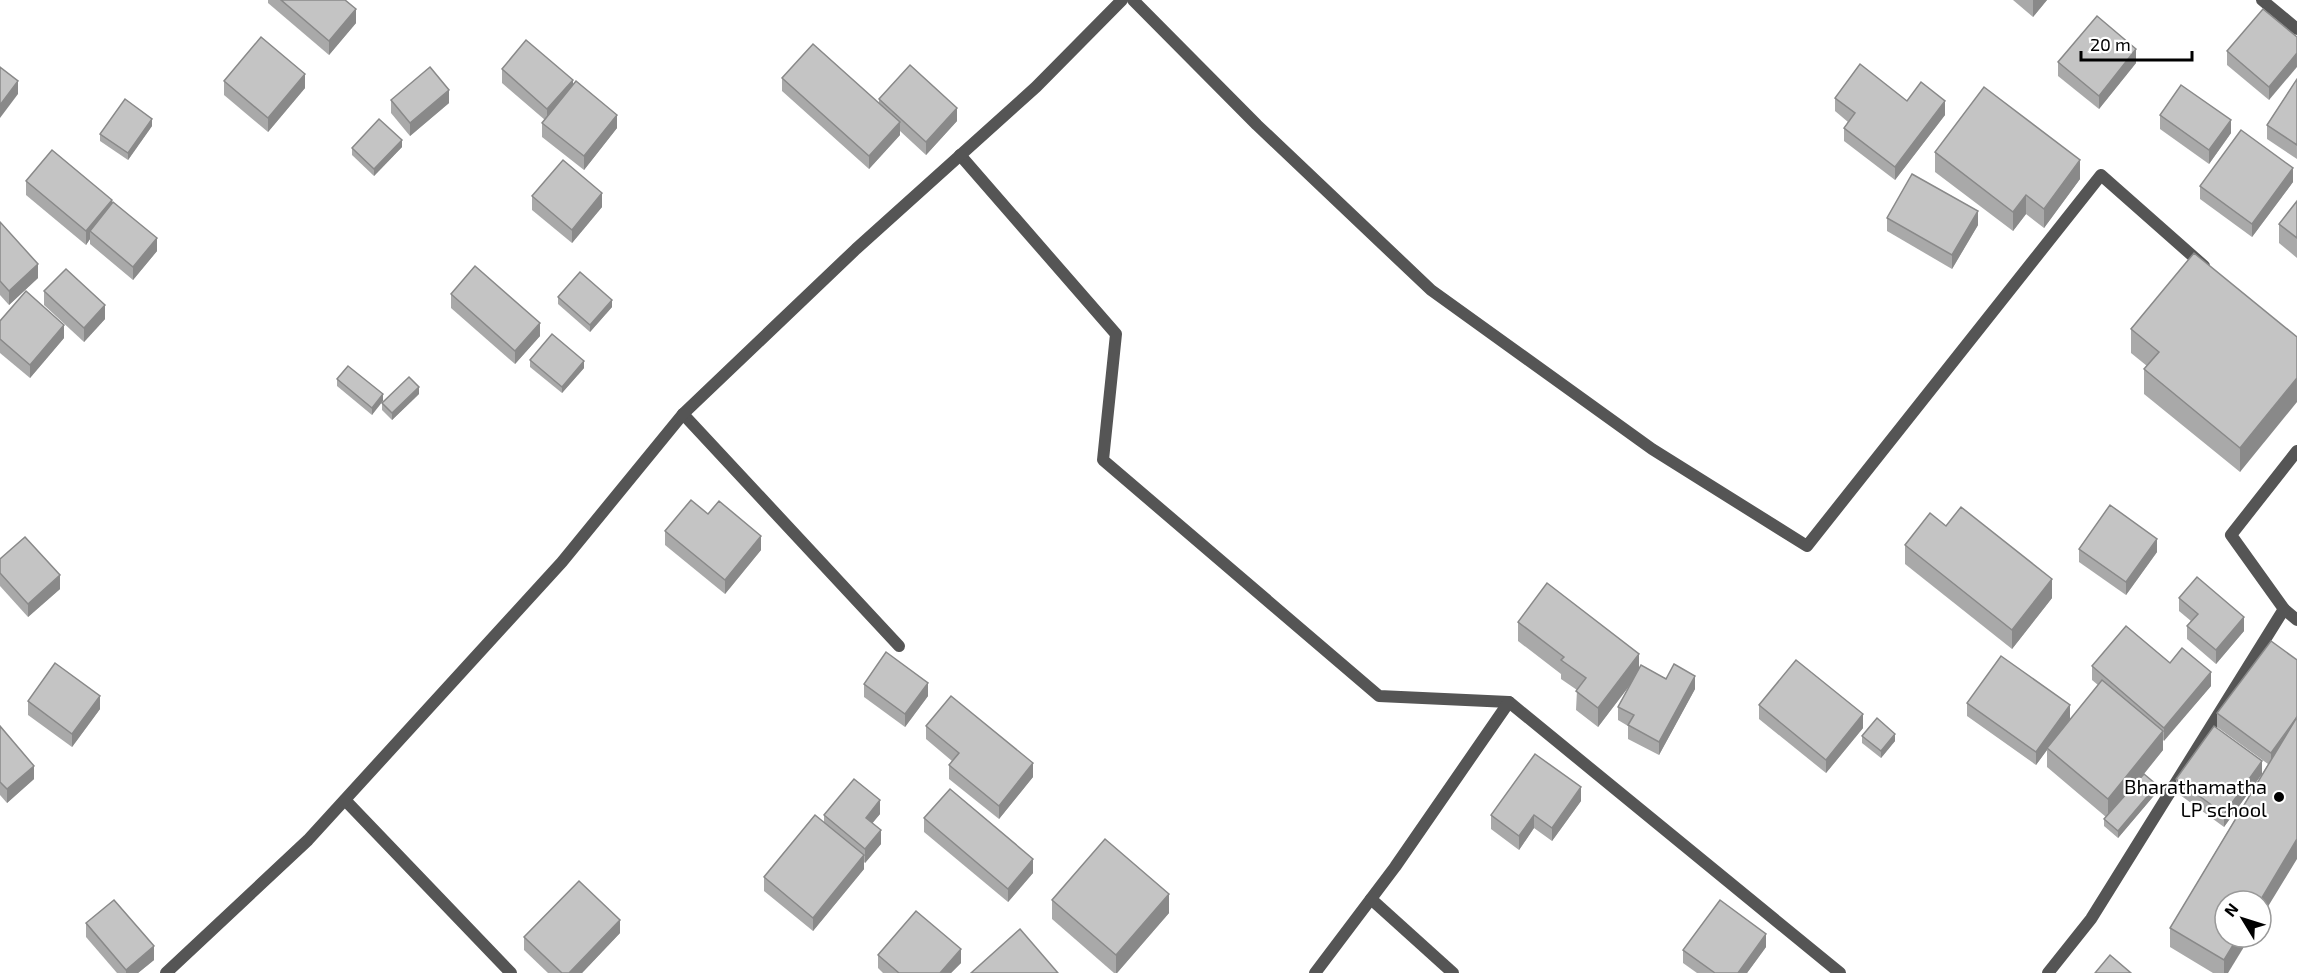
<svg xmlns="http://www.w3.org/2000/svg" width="2297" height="973" viewBox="0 0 2297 973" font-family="'Exo 2',sans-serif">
  <rect width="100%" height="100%" fill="#fff"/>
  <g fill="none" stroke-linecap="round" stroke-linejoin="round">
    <g stroke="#555" stroke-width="12">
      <polyline points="1133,0 1257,125 1431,290 1652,449 1807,546 2101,175 2204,266"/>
      <polyline points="2262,0 2297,29"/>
      <polyline points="960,155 1116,334 1103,460 1379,696 1509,702 1840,973"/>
      <polyline points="683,414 899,646"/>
      <polyline points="2284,609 2297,620"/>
      <polyline points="345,800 511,973"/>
      <polyline points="1371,899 1453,973"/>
      <polyline points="166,973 308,840 562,562 683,414 856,249 1036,87 1122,0"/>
      <polyline points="1315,973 1395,867 1509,702"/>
      <polyline points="2048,973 2091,919 2284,609 2231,535 2297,451"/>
    </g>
  </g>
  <g fill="#a9a9a9">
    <polygon points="268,0 345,0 356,23 329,55 268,3"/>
    <polygon points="2013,0 2047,0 2033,17"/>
    <polygon points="2297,37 2269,100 2227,65 2227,51"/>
    <polygon points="2058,62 2136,63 2099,109 2058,76"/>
    <polygon points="502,69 573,85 617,128 584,170 542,137 542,123 545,120 502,83"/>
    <polygon points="782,78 879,103 879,99 957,121 926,155 900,131 900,135 869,169 782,91"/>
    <polygon points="2297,79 2297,159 2267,139 2267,125"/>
    <polygon points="224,81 305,88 268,132 224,95"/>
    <polygon points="1835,98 1907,101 1945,115 1895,180 1844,141 1844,128 1848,122 1835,111"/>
    <polygon points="391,100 449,103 410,136 391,113"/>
    <polygon points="2160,115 2231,133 2209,164 2160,129"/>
    <polygon points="152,126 128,160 100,141 100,134"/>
    <polygon points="402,147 374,176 352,155 352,148"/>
    <polygon points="1935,152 2080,179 2044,228 2026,214 2013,231 1935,172"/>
    <polygon points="26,181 112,204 157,251 133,280 90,244 90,239 86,245 26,195"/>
    <polygon points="2293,182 2252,237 2200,199 2200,186"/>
    <polygon points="532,196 602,207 572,243 532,210"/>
    <polygon points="2297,201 2297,258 2279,243 2279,224"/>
    <polygon points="1887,218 1978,225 1952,269 1887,231"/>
    <polygon points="0,222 38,278 9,305 0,295"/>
    <polygon points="44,291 105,319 84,342 44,305"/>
    <polygon points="451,294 540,336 515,364 451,308"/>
    <polygon points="558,297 612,307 590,332 558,304"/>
    <polygon points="0,321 64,338 30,378 0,353"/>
    <polygon points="2131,329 2297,337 2240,472 2144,394 2144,369 2147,366 2131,353"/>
    <polygon points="530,360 584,368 562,393 530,367"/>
    <polygon points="337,379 383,394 372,415 337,386"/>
    <polygon points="419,394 392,420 382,410 382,403"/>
    <polygon points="708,514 761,550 725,594 665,545 665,531"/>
    <polygon points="1946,526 2052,598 2012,649 1905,564 1905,545"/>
    <polygon points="2079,549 2157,552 2126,595 2079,562"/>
    <polygon points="0,559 60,589 28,617 0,586"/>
    <polygon points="2179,598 2244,631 2216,664 2187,639 2187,626 2191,621 2179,611"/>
    <polygon points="1518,622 1695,689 1659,755 1628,739 1628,726 1618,720 1618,707 1630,685 1598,727 1576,710 1577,690 1561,679 1561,674 1518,641"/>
    <polygon points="2297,660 2228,973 2213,973 2170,947 2170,928 2262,774 2224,827 2176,792 2176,779 2262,774 2268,764 2217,727 2217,713"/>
    <polygon points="2170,663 2211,686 2163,741 2163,750 2144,774 2157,792 2118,838 2104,826 2104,819 2106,817 2047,767 2047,750 2036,765 1967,716 1967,703 2070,719 2061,732 2098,685 2092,680 2092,666"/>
    <polygon points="864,684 928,696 905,727 864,697"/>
    <polygon points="28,701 100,709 72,747 28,715"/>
    <polygon points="1759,705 1863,728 1826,773 1759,719"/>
    <polygon points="0,726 34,779 7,803 0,795"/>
    <polygon points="926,726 1033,777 999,819 949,779 949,765 952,761 926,739"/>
    <polygon points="1862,736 1895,741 1881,758 1862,743"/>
    <polygon points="1581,801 1552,841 1534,828 1519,850 1491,829 1491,815"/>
    <polygon points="880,814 872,823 881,844 865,863 864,862 864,869 813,931 764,891 764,877 824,823 824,815"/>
    <polygon points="924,818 1033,873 1008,902 924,832"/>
    <polygon points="1052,900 1169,913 1117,973 1114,973 1052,919"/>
    <polygon points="86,923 154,960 138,973 117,973 86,937"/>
    <polygon points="620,933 582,973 548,973 524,950 524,937"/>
    <polygon points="1766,947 1747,973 1697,973 1683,963 1683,950"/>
    <polygon points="878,955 961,963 951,973 883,973 878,968"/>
  </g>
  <g fill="#898989">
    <polygon points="2033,0 2047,0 2033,17"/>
    <polygon points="356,9 356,23 329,55 329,41"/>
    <polygon points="2136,49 2136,63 2099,109 2099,96"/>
    <polygon points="2297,53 2297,67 2269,100 2269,87"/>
    <polygon points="305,74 305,88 268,132 268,118"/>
    <polygon points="573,80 573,93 547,122 547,109"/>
    <polygon points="18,81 18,94 0,118 0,105"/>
    <polygon points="449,90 449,103 410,136 410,123"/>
    <polygon points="1945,101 1945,115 1895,180 1895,167"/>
    <polygon points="957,108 957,121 926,155 926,142"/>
    <polygon points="617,115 617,128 584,170 584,156"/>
    <polygon points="152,119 152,126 128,160 128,153"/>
    <polygon points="2231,120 2231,133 2209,164 2209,150"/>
    <polygon points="900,122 900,135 869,169 869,156"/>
    <polygon points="402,140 402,147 374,176 374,169"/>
    <polygon points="2080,160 2080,179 2044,228 2044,209"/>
    <polygon points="2293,168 2293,182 2252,237 2252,224"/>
    <polygon points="602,193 602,207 572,243 572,230"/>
    <polygon points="2026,195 2026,214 2013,231 2013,212"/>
    <polygon points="112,200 112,213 90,231 90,239 86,245 86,231"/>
    <polygon points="1978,211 1978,225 1952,269 1952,255"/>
    <polygon points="157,238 157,251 133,280 133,267"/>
    <polygon points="38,264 38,278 9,305 9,291"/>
    <polygon points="612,300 612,307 590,332 590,325"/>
    <polygon points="105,305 105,319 84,342 84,328"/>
    <polygon points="540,323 540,336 515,364 515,351"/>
    <polygon points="64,325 64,338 30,378 30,365"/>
    <polygon points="584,361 584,368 562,393 562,387"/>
    <polygon points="2297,378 2297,402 2240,472 2240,448"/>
    <polygon points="419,387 419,394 392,420 392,413"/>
    <polygon points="383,394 383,401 372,415 372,408"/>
    <polygon points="761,536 761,550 725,594 725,580"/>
    <polygon points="2157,539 2157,552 2126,595 2126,582"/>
    <polygon points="60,575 60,589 28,617 28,604"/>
    <polygon points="2052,579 2052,598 2012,649 2012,630"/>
    <polygon points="2244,617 2244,631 2216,664 2216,650"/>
    <polygon points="1639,654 1639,673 1598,727 1598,708"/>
    <polygon points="2211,672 2211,686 2164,741 2164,728"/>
    <polygon points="1695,676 1695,689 1659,755 1659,742"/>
    <polygon points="928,683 928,696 905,727 905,714"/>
    <polygon points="100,696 100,709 72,747 72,734"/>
    <polygon points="2070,705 2070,719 2048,749 2047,748 2047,750 2036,765 2036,752"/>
    <polygon points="1863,714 1863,728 1826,773 1826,760"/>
    <polygon points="2297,718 2271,766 2271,753"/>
    <polygon points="2163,731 2163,750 2108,818 2108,799"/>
    <polygon points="1895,734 1895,741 1881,758 1881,751"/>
    <polygon points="2262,761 2262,774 2224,827 2224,814"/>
    <polygon points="1033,763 1033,777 999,819 999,806"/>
    <polygon points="34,766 34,779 7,803 7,789"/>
    <polygon points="2157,785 2157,792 2118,838 2118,831"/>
    <polygon points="1581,787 1581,801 1552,841 1552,828"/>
    <polygon points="880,800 880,814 866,831 866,818"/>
    <polygon points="1534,815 1534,828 1519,850 1519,836"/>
    <polygon points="881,830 881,844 865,863 865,849"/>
    <polygon points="2297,839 2297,859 2261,918 2261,901 2260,901"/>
    <polygon points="864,855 864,869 813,931 813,918"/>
    <polygon points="1033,859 1033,873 1008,902 1008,889"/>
    <polygon points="1169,894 1169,913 1117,973 1116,973 1116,955"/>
    <polygon points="620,920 620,933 582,973 569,973"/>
    <polygon points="1766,934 1766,947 1747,973 1738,973"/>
    <polygon points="2238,937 2250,937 2228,973 2224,973 2224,960"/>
    <polygon points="154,946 154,960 138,973 126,973 126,970"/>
    <polygon points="961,949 961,963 951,973 940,973"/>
  </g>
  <g fill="#c4c4c4" stroke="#898989" stroke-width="1.5">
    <polygon points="281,0 345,0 356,9 329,41"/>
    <polygon points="2263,9 2297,37 2297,53 2269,87 2227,51"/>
    <polygon points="2097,16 2136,49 2099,96 2058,62"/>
    <polygon points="261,37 305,74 268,118 224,81"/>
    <polygon points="526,40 573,80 547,109 502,69"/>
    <polygon points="813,44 900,122 869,156 782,78"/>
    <polygon points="1860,64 1907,101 1921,82 1945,101 1895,167 1844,128 1855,113 1835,98"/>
    <polygon points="910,65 957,108 926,142 879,99"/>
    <polygon points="0,67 18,81 0,105"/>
    <polygon points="430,67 449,90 410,123 391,100"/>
    <polygon points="2297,79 2297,145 2267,125"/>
    <polygon points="576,81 617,115 584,156 542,123"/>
    <polygon points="2181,85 2231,120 2209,150 2160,115"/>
    <polygon points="1984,87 2080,160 2044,209 2026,195 2013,212 1935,152"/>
    <polygon points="125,99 152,119 128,153 100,134"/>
    <polygon points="379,119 402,140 374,169 352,148"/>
    <polygon points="2241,130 2293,168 2252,224 2200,186"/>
    <polygon points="52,150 112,200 86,231 26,181"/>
    <polygon points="563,160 602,193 572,230 532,196"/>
    <polygon points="1912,174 1978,211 1952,255 1887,218"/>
    <polygon points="2297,201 2297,238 2279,224"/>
    <polygon points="113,202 157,238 133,267 90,231"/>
    <polygon points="0,222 38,264 9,291 0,281"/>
    <polygon points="2194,253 2297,337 2297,378 2240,448 2144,369 2159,352 2131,329"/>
    <polygon points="475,266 540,323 515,351 451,294"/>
    <polygon points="66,269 105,305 84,328 44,291"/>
    <polygon points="580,272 612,300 590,325 558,297"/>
    <polygon points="26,291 64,325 30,365 0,339 0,321"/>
    <polygon points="552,334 584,361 562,387 530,360"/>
    <polygon points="348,366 383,394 372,408 337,379"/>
    <polygon points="409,377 419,387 392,413 382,403"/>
    <polygon points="691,500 708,514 719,501 761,536 725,580 665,531"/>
    <polygon points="2110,505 2157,539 2126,582 2079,549"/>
    <polygon points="1961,507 2052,579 2012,630 1905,545 1930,513 1946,526"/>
    <polygon points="25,537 60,575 28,604 0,573 0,559"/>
    <polygon points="2197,577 2244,617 2216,650 2187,626 2198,614 2179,598"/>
    <polygon points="1547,583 1639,654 1598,708 1576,691 1586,678 1561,660 1564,657 1518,622"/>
    <polygon points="2126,626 2170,663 2182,648 2211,672 2164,728 2092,666"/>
    <polygon points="2271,641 2297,660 2297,717 2271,753 2217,713"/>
    <polygon points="886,652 928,683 905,714 864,684"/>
    <polygon points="2001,656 2070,705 2036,752 1967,703"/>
    <polygon points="1796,660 1863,714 1826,760 1759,705"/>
    <polygon points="55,663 100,696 72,734 28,701"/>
    <polygon points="1674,664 1695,676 1659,742 1628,725 1634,715 1618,707 1641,665 1666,679"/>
    <polygon points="2102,680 2163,731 2108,799 2047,748"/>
    <polygon points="951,696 1033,763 999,806 949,765 959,753 926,726"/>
    <polygon points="2297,717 2297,839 2260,901 2225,901 2225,937 2238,937 2224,960 2170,928"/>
    <polygon points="1877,718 1895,734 1881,751 1862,736"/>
    <polygon points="0,726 34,766 7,789 0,782"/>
    <polygon points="2214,726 2262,761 2224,814 2176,779"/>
    <polygon points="1535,754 1581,787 1552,828 1534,815 1519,836 1491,815"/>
    <polygon points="2144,774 2157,785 2118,831 2104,819"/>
    <polygon points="854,779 880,800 866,818 881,830 865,849 824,815"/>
    <polygon points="950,789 1033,859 1008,889 924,818"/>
    <polygon points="815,815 864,855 813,918 764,877"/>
    <polygon points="1105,839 1169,894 1116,955 1052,900"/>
    <polygon points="579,881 620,920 569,973 562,973 524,937"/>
    <polygon points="114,900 154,946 126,970 86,923"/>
    <polygon points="1720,900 1766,934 1738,973 1715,973 1683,950"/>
    <polygon points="916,911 961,949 940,973 899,973 878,955"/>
    <polygon points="1020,929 1058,973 971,973"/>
    <polygon points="2110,955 2131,973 2095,973"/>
  </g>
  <circle fill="#000" stroke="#fff" stroke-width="2" cx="2279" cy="797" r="6"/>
  <g text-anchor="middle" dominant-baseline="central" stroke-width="4.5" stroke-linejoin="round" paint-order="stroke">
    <g font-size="20" fill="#000" stroke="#fff" text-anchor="end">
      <text x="2267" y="786">Bharathamatha<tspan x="2267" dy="23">LP school</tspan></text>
    </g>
  </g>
  <g transform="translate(2243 919) rotate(308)"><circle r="28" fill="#ffffff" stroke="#999999" stroke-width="1.5"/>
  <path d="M0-4.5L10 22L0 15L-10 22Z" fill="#000000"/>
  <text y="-9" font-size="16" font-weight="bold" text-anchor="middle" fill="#000000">N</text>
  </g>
  <path d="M2081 51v9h111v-9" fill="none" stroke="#000000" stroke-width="3"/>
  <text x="2090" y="51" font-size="18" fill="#000000" stroke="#ffffff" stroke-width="4.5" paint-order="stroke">20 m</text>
</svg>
